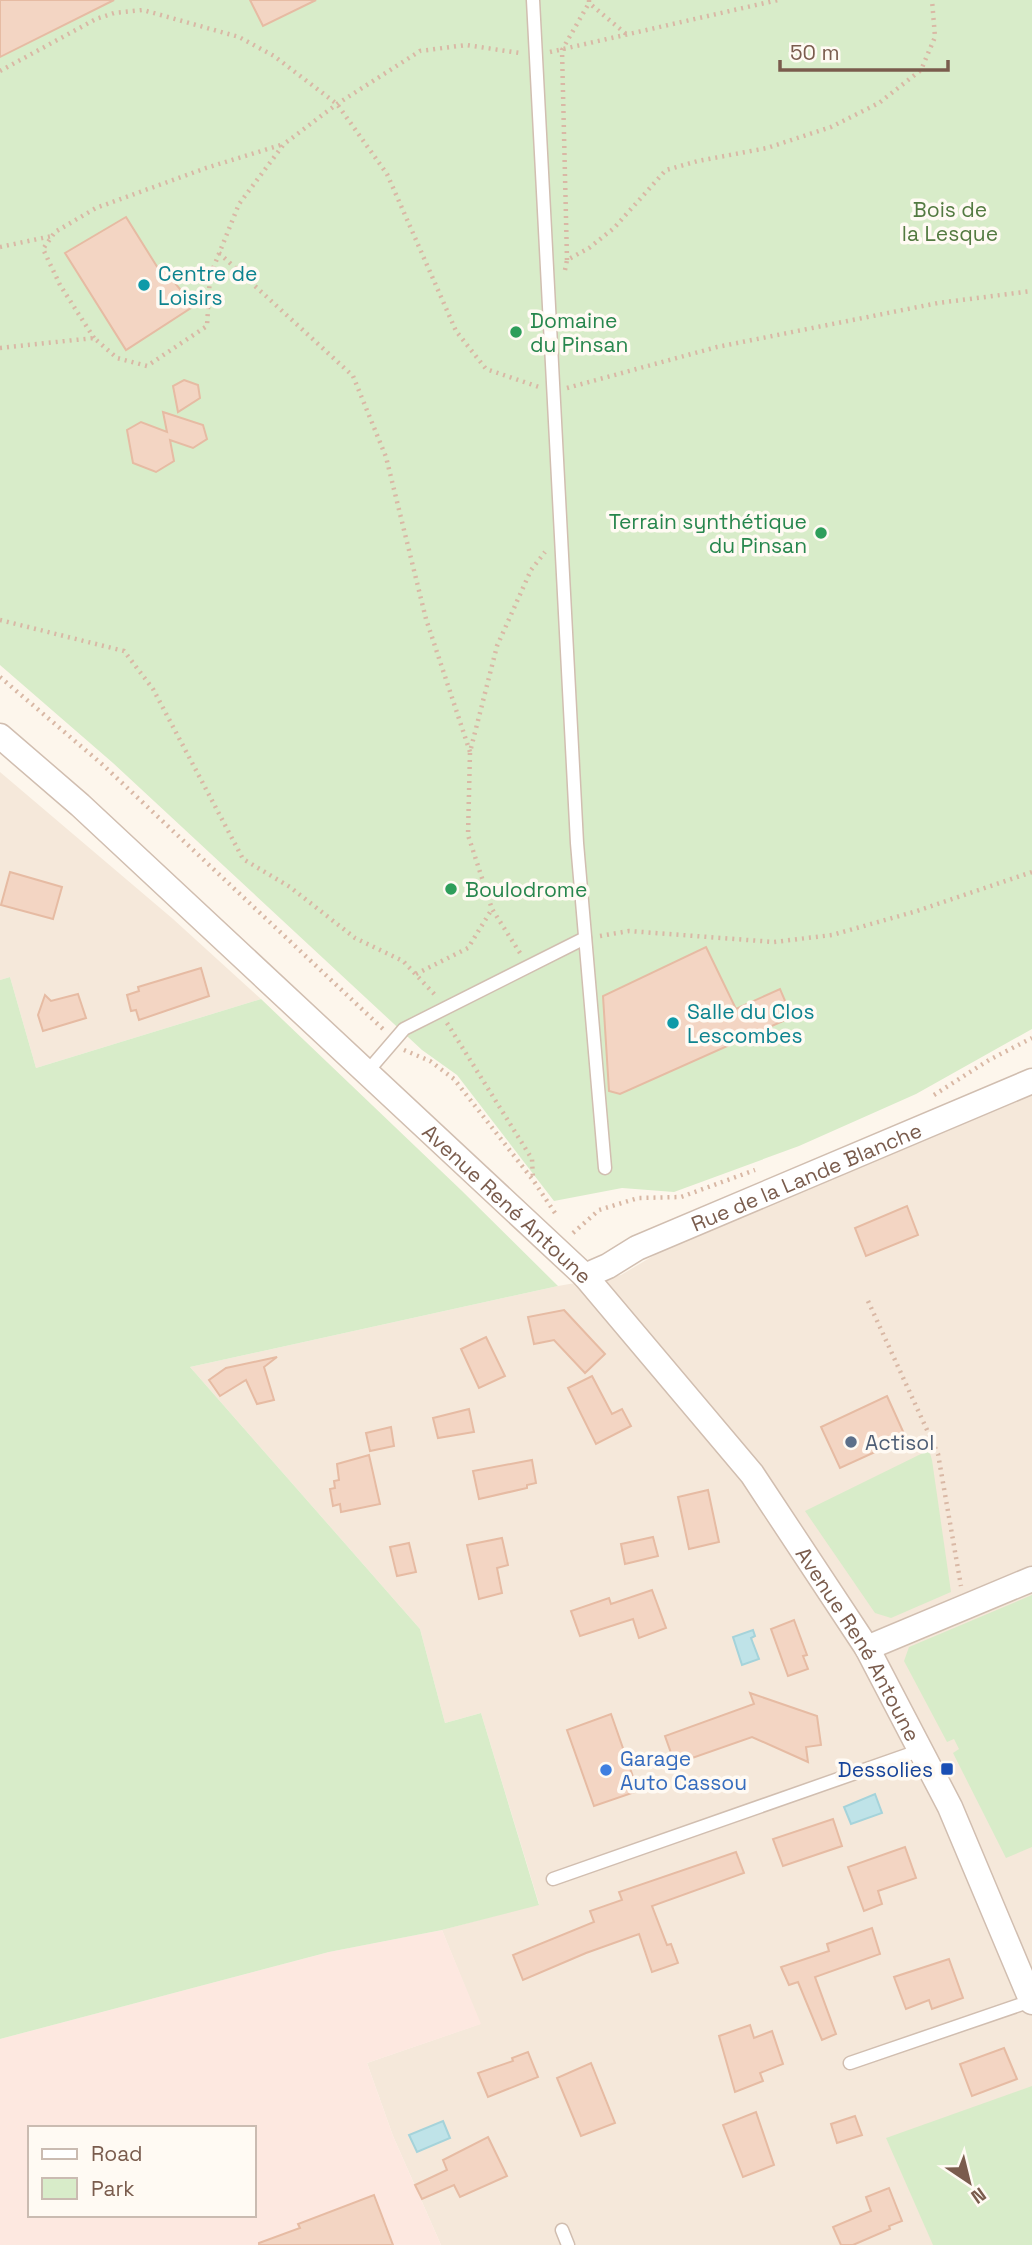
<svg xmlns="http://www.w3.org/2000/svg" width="1032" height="2245" viewBox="0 0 1032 2245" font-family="'Space Grotesk',sans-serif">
  <rect width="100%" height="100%" fill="#fdf6ec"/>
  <g fill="#f5e8da">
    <polygon points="0,772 173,919 261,999 36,1068 10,977 0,980"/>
    <polygon points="1032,1090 1032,2245 441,2245 393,2136 367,2063 480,2024 442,1930 539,1904 481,1713 445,1723 420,1629 190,1367 558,1286 621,1275 668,1247"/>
  </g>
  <path fill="#fde8e0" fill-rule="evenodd" d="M442 1930 481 2024 367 2063 393 2136 441 2245H0V2039L329 1952ZM30 2128H254V2215H30Z"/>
  <g fill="#d8ecc9">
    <polygon points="0,0 1032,0 1032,1029 916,1094 799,1146 674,1192 622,1188 554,1201 457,1075 422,1050 113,763 0,665"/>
    <polygon points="10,977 36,1068 261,999 461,1190 558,1286 190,1367 420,1629 445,1723 481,1713 539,1905 442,1930 329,1952 0,2039 0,980"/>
    <polygon points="929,1450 932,1460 951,1592 891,1618 875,1613 805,1511"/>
    <polygon points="1032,1595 1032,1847 1006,1858 953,1753 959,1749 954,1739 947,1742 904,1661 909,1647"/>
    <polygon points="1032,2086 1032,2245 933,2245 886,2138"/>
  </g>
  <g fill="#bfe3e8" stroke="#a5d3da" stroke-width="2">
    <polygon points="753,1630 755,1636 751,1638 759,1659 742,1665 733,1637"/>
    <polygon points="875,1794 882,1813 851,1824 844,1807"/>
    <polygon points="443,2121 450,2138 417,2152 409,2135"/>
  </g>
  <g fill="#f3d5c3" stroke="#e6bba3" stroke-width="2">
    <polygon points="0,0 114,0 0,57"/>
    <polygon points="250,0 316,0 263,26"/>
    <polygon points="126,217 161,273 165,271 194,306 126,350 65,253"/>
    <polygon points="184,380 198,385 200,398 178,412 173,386"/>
    <polygon points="163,412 203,425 207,439 193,448 170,440 174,461 156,472 133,463 127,430 141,422 167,432"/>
    <polygon points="10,872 62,887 53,919 1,905"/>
    <polygon points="706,947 736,1009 780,989 792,1017 620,1094 609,1091 603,996"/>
    <polygon points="201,968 209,996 139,1020 136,1010 131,1011 127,995 139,991 138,987"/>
    <polygon points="78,994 86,1018 43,1031 38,1015 45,995 51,1001"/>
    <polygon points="907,1206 918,1235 866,1256 855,1228"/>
    <polygon points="564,1310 605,1354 585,1373 554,1340 534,1344 528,1317"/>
    <polygon points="486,1337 505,1376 479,1388 461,1349"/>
    <polygon points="277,1357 264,1367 274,1400 257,1404 246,1380 220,1396 209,1380 226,1368"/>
    <polygon points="592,1376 612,1414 622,1409 631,1426 596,1444 568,1388"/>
    <polygon points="887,1396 906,1438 840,1468 821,1427"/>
    <polygon points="469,1409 474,1432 438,1438 433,1418"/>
    <polygon points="391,1427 394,1446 370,1451 366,1433"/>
    <polygon points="369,1455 380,1504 341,1512 340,1504 333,1506 330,1489 335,1488 334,1481 339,1480 337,1464"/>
    <polygon points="532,1460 536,1483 527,1485 527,1488 479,1499 473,1471"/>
    <polygon points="708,1490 719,1542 689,1549 678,1497"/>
    <polygon points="653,1537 658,1556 625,1564 621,1544"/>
    <polygon points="502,1538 508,1565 497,1568 502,1593 479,1599 467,1545"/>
    <polygon points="409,1543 416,1572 397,1576 390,1547"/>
    <polygon points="652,1590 666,1628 639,1638 633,1619 580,1636 571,1611 609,1598 611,1604"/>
    <polygon points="794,1620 807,1655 803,1656 808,1669 788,1676 771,1629"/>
    <polygon points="750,1693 817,1716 821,1745 806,1747 808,1762 752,1737 675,1764 665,1736 754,1704"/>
    <polygon points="611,1714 638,1791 594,1806 567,1730"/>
    <polygon points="833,1819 842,1846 783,1866 773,1839"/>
    <polygon points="905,1847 916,1878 878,1891 882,1904 864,1911 848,1867"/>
    <polygon points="736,1852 744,1873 652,1906 667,1945 671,1944 678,1963 652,1972 639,1934 586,1953 523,1980 513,1955 594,1922 590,1911 622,1900 619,1892"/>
    <polygon points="872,1928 880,1954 815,1977 836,2034 822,2040 798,1982 789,1985 781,1967 829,1951 827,1944"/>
    <polygon points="949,1959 963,1998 932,2009 929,2000 906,2009 894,1977"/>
    <polygon points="750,2025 754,2038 772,2031 783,2064 760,2073 763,2081 735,2092 719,2036"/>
    <polygon points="1004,2048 1017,2079 972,2096 960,2064"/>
    <polygon points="528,2052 538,2077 488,2097 478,2073 513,2061 512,2058"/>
    <polygon points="591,2063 615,2123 581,2136 557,2078"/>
    <polygon points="756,2112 774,2165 743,2177 723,2125"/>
    <polygon points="855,2116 862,2135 837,2143 831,2124"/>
    <polygon points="488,2137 507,2176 460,2197 454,2185 422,2199 415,2185 447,2170 443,2160"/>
    <polygon points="889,2188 902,2221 889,2226 890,2229 853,2245 841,2245 833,2227 871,2211 866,2197"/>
    <polygon points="374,2195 393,2245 259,2245 259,2243 300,2228 298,2224"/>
  </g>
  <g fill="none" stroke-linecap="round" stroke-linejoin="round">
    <defs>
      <g id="service">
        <polyline points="533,0 577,843 605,1168"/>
        <polyline points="367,1072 404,1029 585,938"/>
        <polyline points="553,1879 921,1750"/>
        <polyline points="850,2063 1031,2001"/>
        <polyline points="562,2230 568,2245"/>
      </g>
      <g id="minor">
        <path id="s1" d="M0 736 80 805 585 1276 752 1474 867 1648 950 1807 1032 2002"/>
        <path id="s2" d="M585 1276 608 1266 637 1248 1032 1081"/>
        <polyline points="867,1648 1032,1579"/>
      </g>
    </defs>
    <use href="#service" stroke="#d1beb0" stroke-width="15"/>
    <use href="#minor" stroke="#d1beb0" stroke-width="27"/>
    <g stroke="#d9b8a5" stroke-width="4.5" stroke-dasharray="2 5" stroke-linecap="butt">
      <polyline points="589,0 589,3 626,34"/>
      <polyline points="550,52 778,0"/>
      <polyline points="0,71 96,19 114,13 143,10 239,37 274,56 337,104 387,174 456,331 486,369 539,387"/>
      <polyline points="0,247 52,236"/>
      <polyline points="219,253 353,376 386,457 426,619 470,752"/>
      <polyline points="567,260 562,50 589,3"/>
      <polyline points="565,270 567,260 589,248 614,228 666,170 698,161 767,148 831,127 879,103 921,70 935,37 932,0"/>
      <polyline points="94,338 60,285 43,249 55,232 96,208 206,168 284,144"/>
      <polyline points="0,348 94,338 117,358 147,366 207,326 210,276 239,204 284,144 337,104 420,51 466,45 520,53"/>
      <polyline points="567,388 717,347 938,303 1032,291"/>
      <polyline points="0,620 124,651 153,689 243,859 290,887 355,938 403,961 437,997"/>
      <polyline points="0,677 103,765 383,1029"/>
      <polyline points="600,936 629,931 774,942 832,935 917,911 1032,872"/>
      <polyline points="520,953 492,909 468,835 470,752 497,646 531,570 545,552"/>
      <polyline points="416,974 468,948 492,909"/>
      <polyline points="447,1023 532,1159 533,1179"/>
      <polyline points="404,1050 430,1061 454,1079 533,1180 555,1213"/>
      <polyline points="934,1095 989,1060 1032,1038"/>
      <polyline points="573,1233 599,1210 638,1198 681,1197 755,1170"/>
      <polyline points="868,1301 938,1454 961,1586"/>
    </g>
    <use href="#service" stroke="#fff" stroke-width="12"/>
    <use href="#minor" stroke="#fff" stroke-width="24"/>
  </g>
  <g fill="#0f9aa8" stroke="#fffaf3" stroke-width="2.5">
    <circle cx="144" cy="285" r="7"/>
    <circle cx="673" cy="1023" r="7"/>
  </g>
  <g fill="#2e9e5b" stroke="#fffaf3" stroke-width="2.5">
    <circle cx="516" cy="332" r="7"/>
    <circle cx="821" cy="533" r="7"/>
    <circle cx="451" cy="889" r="7"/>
  </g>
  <circle fill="#5c6f8a" stroke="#fffaf3" stroke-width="2.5" cx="851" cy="1442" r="7"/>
  <rect fill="#1a4fb4" stroke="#fffaf3" stroke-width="2.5" x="940" y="1762" width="14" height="14" rx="3.5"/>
  <circle fill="#3f7fe0" stroke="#fffaf3" stroke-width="2.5" cx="606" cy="1770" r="7"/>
  <g text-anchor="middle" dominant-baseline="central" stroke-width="7" stroke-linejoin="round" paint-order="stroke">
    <g font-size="21" fill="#537a41" stroke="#fffaf3">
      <text x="950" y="209">Bois de<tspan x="950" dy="24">la Lesque</tspan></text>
    </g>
    <g font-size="21" fill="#0d838f" stroke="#fffaf3" text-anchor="start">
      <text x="158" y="273">Centre de<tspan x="158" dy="24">Loisirs</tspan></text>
      <text x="687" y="1011">Salle du Clos<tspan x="687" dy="24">Lescombes</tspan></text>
    </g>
    <g font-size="21" fill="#27864d" stroke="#fffaf3" text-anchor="start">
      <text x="530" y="320">Domaine<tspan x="530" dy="24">du Pinsan</tspan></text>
      <text x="807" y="521" text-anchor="end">Terrain synthétique<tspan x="807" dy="24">du Pinsan</tspan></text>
      <text x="465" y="889">Boulodrome</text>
    </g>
    <g font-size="21" fill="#7a5c4d" stroke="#fffaf3">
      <text stroke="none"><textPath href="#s2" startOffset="243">Rue de la Lande Blanche</textPath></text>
      <text stroke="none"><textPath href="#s1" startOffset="690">Avenue René Antoune</textPath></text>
      <text stroke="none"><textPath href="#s1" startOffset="1256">Avenue René Antoune</textPath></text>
    </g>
    <g font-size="21" fill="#4e5e75" stroke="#fffaf3" text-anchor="start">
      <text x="865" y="1442">Actisol</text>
    </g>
    <g font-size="21" fill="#366cbe" stroke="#fffaf3" text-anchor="start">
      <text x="620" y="1758">Garage<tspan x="620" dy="24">Auto Cassou</tspan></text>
    </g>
    <g font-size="21" fill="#164399" stroke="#fffaf3" text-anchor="end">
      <text x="933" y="1769">Dessolies</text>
    </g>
  </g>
  <rect x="28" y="2126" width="228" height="91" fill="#fffaf3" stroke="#cabbb1" stroke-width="2"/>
  <rect x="42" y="2149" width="35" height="10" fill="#ffffff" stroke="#cabbb1" stroke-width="2"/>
  <text x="91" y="2161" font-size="21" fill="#7a5c4d">Road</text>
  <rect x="42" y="2178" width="35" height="21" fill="#d8ecc9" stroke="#cabbb1" stroke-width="2"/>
  <text x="91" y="2196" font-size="21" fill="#7a5c4d">Park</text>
  <g transform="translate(969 2182) rotate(145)" stroke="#fffaf3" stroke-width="5" paint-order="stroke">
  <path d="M0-5L12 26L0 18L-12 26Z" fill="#7a5c4d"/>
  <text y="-10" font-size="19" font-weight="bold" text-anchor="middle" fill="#7a5c4d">N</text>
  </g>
  <path d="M780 60v10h168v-10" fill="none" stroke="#7a5c4d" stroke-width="3.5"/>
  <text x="790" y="60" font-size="21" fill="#7a5c4d" stroke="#fffaf3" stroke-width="5" paint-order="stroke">50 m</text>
</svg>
